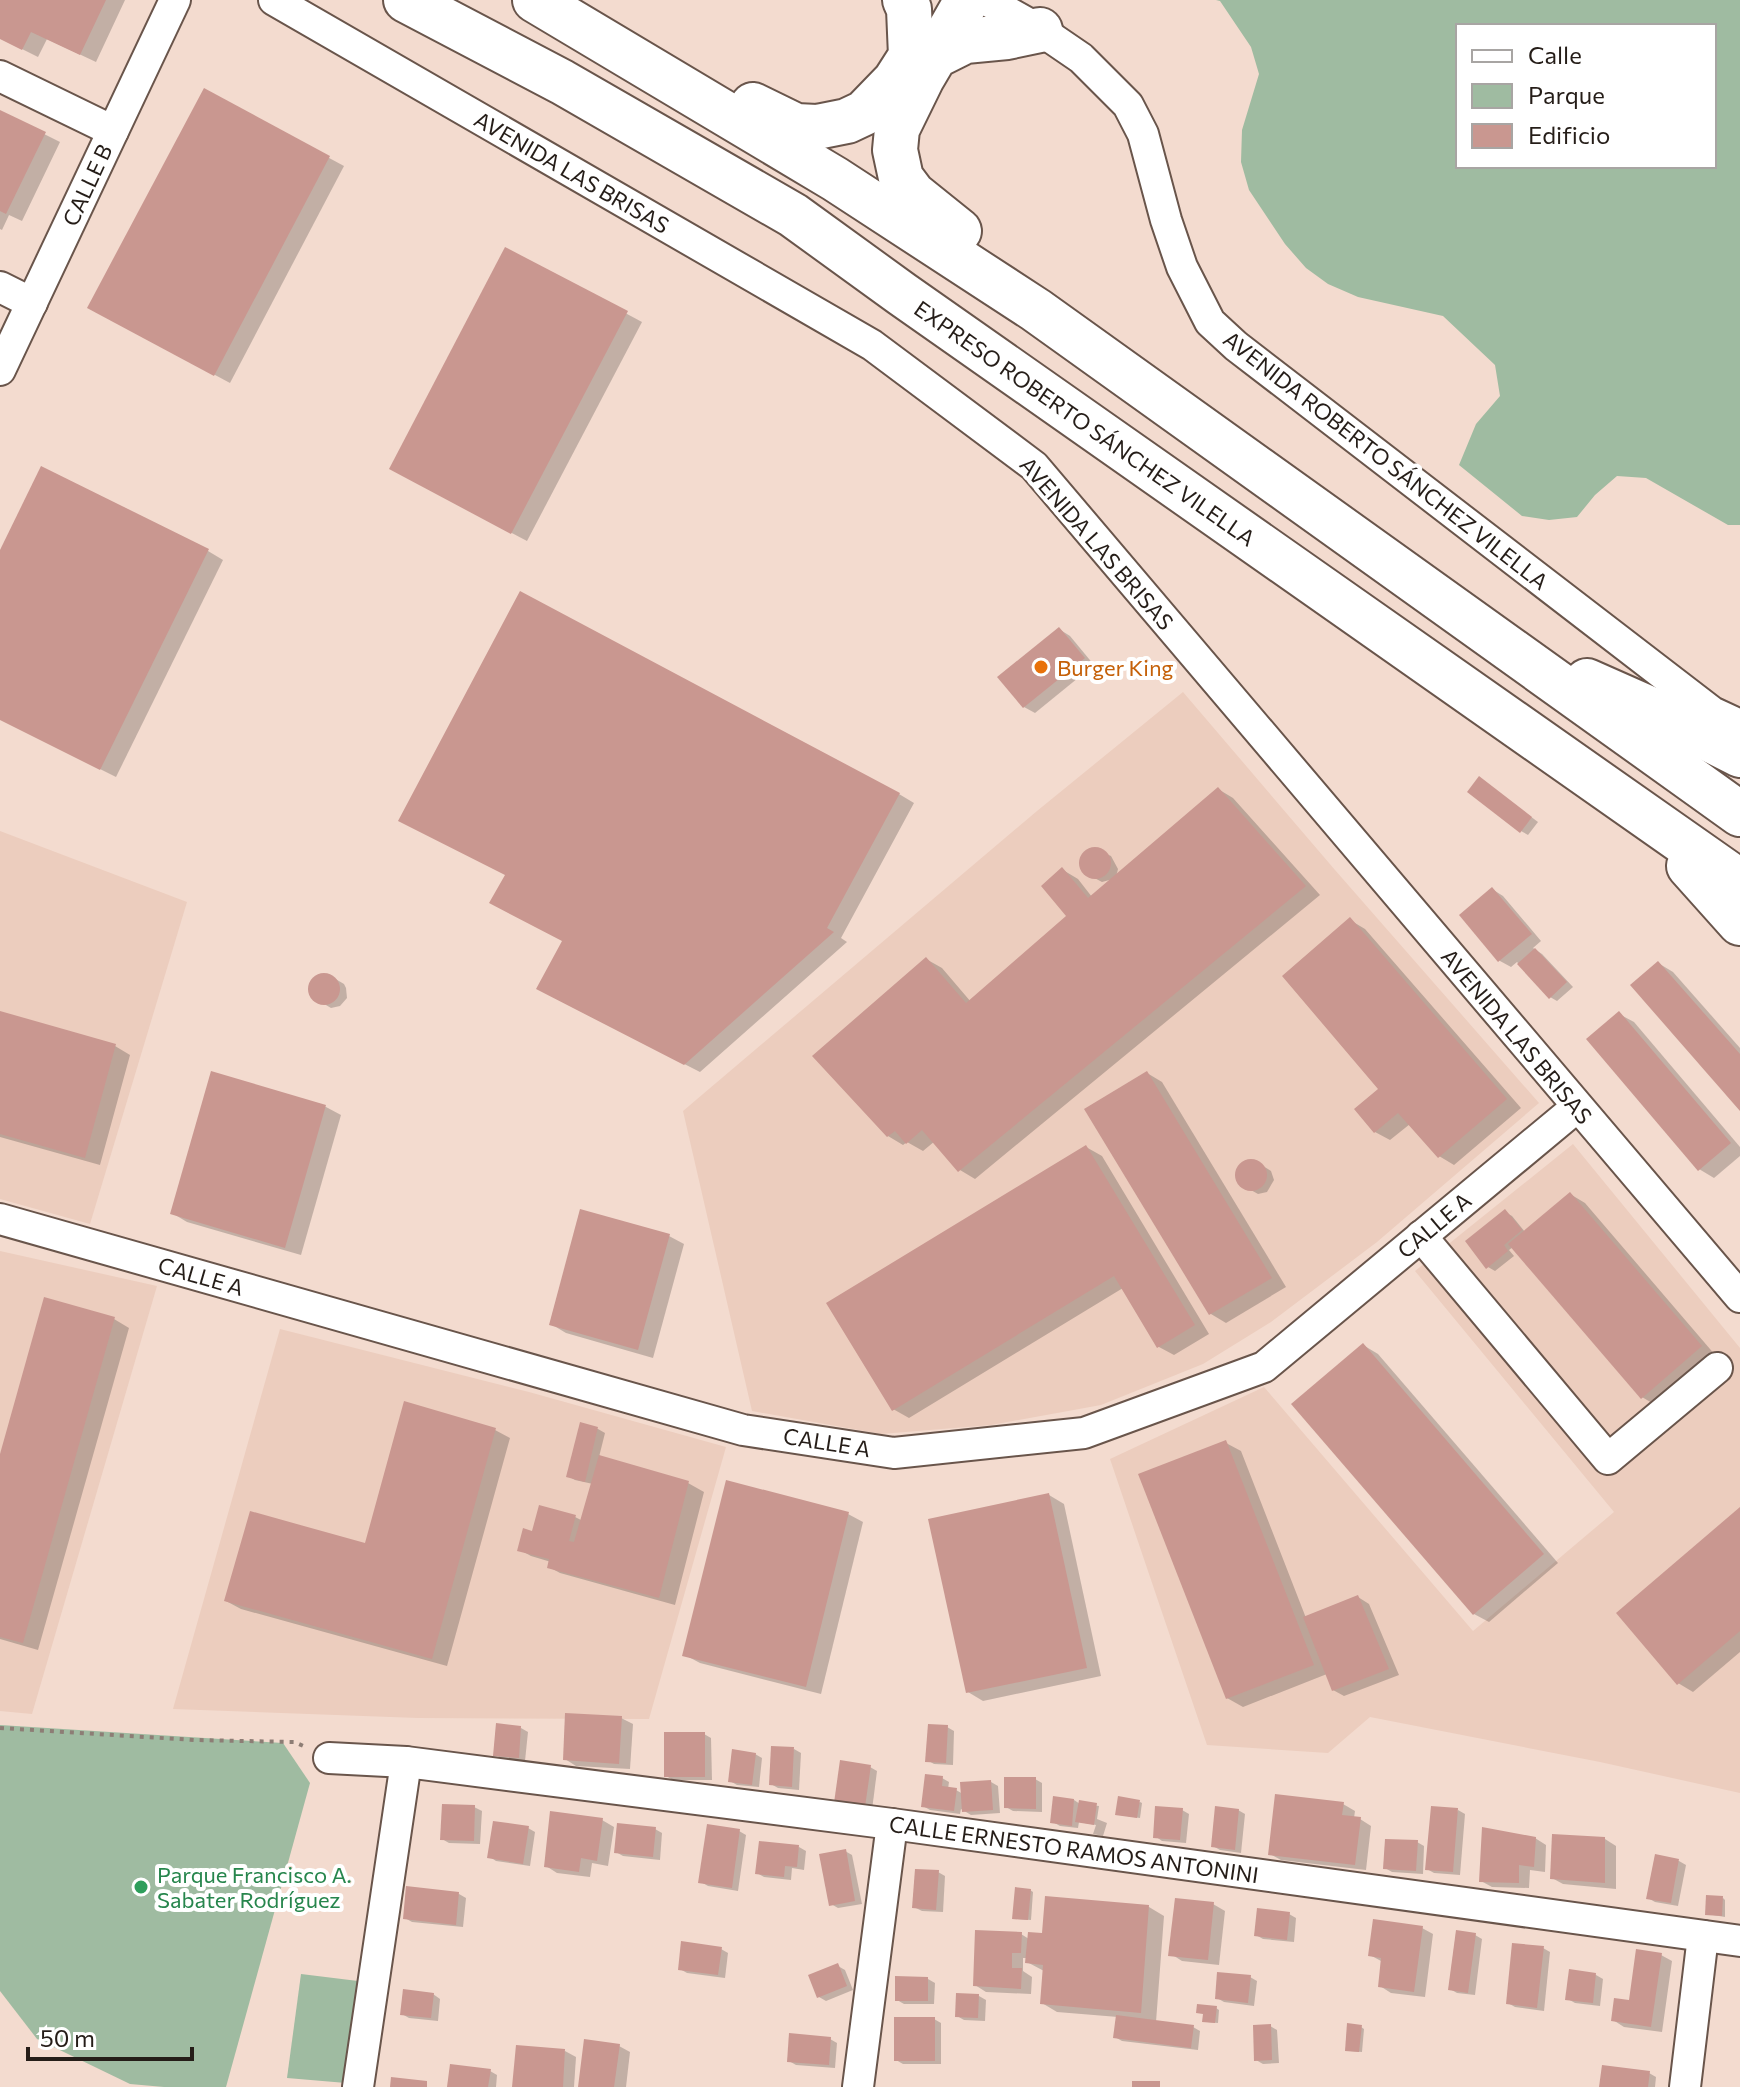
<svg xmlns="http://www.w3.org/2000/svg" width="1740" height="2087" viewBox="0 0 1740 2087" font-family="Commissioner,sans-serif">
  <rect width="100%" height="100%" fill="#f3dbcf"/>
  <g fill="#eccdbe">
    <polygon points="1183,692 1335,870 1539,1103 1377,1242 1271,1322 1203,1364 1101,1405 991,1425 881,1434 752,1411 683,1111 1037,811"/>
    <polygon points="0,831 187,902 90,1224 0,1199"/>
    <polygon points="1573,1144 1740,1348 1740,1793 1600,1762 1370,1717 1328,1753 1207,1745 1110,1459 1264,1387 1473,1631 1614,1512 1415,1271"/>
    <polygon points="0,1251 157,1286 32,1714 0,1711"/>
    <polygon points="280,1329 529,1392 726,1447 649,1719 418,1718 173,1709"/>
  </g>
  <g fill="#9fbba1" fill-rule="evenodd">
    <path d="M1216 0H1740V525H1728L1646 478 1617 476 1595 495 1577 517 1549 520 1522 516 1459 465 1476 424 1500 396 1495 365 1443 316 1358 297 1328 284 1306 268 1285 244 1249 190 1241 162 1242 130 1259 74 1251 47 1220 1ZM1458 26H1714V166H1458Z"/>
    <polygon points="0,1725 283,1743 310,1783 226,2087 164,2087 130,2084 37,2039 0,1991"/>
    <polygon points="301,1974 358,1981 346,2083 287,2078"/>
  </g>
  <g fill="#0003">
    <polygon points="0,0 125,0 96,62 47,39 38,57 0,38"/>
    <polygon points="205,91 344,166 230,383 105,316"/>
    <polygon points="0,112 60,142 22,221 9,215 2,230 0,229"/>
    <polygon points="506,249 642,322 527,541 406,477"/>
    <polygon points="208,551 223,560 116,777 0,719 0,554"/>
    <polygon points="1059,629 1070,636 1094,665 1035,713 1024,707"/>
    <polygon points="1486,783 1538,822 1528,835 1521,831"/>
    <polygon points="1218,789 1233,798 1320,895 975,1179 960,1170 935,1141 923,1151 907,1142 903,1145 888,1136 926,959 942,968 971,1002 1068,917 1063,870 1078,879 1092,897 1113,879 1102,882 1085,873 1082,860 1086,853 1095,849 1111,856 1118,869 1116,877"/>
    <polygon points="899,794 914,803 841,938 847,942 700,1072 553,997 565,940"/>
    <polygon points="1492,889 1503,896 1541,941 1533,948 1542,954 1573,987 1557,1001 1550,997 1517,962 1511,967 1500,961 1461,915"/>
    <polygon points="1350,920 1365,929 1521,1108 1454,1165 1439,1156 1410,1124 1390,1140 1375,1132 1381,1089"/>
    <polygon points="1658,963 1673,972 1740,1048 1740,1108"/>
    <polygon points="327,974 344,984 346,988 347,998 340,1006 331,1008 314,998 311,995 310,986 315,978"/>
    <polygon points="0,1014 115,1046 130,1055 100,1165 0,1137"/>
    <polygon points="1619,1014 1634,1022 1740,1147 1740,1156 1714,1178 1699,1169"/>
    <polygon points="212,1073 326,1107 341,1115 301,1255 187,1222 172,1213"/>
    <polygon points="1147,1073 1162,1082 1286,1287 1226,1323 1211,1314 1087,1109"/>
    <polygon points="1086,1147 1102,1156 1209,1334 1174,1355 1159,1347 1123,1288 909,1418 893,1409"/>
    <polygon points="1251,1161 1260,1164 1271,1171 1274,1180 1267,1192 1258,1194 1242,1185 1239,1181 1238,1172 1242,1164"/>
    <polygon points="1570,1194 1585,1203 1716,1356 1657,1406 1642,1397 1513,1247 1509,1250 1514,1256 1495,1271 1488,1267 1505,1212 1512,1216 1525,1232"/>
    <polygon points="669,1236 684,1244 653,1358 566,1333 551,1324"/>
    <polygon points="114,1319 129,1328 38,1650 0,1639 0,1462"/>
    <polygon points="1363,1345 1378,1354 1558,1563 1489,1622 1474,1614"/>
    <polygon points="581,1425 598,1429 605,1433 599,1457 688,1483 704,1492 675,1605 560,1573 549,1567 551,1562 531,1556 520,1550 533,1534 575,1517 583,1521 593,1484 575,1480 568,1476"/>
    <polygon points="495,1430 510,1438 447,1666 241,1609 226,1601 366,1545"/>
    <polygon points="1226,1443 1241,1451 1306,1618 1358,1597 1369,1604 1399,1675 1344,1696 1333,1690 1327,1674 1243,1707 1227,1698"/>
    <polygon points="1049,1495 1064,1504 1101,1676 983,1701 968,1692"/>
    <polygon points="1740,1509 1740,1652 1693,1692 1678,1683"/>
    <polygon points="848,1514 863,1522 821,1694 700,1663 685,1655"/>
    <polygon points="621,1718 633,1724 630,1769 576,1766 565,1759"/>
    <polygon points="947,1727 954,1731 953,1765 934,1764 927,1760"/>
    <polygon points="521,1728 528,1732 525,1761 503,1759 496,1755"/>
    <polygon points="704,1734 711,1738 712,1780 673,1780 666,1776"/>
    <polygon points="794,1749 801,1753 799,1790 778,1788 771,1784"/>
    <polygon points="755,1754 762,1758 759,1787 737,1785 730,1781"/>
    <polygon points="870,1767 877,1771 872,1810 844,1806"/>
    <polygon points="942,1778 949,1782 948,1789 956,1790 963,1794 991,1782 998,1786 1000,1813 971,1815 961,1809 960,1814 930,1810 923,1806"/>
    <polygon points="1035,1779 1042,1783 1042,1812 1013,1811 1006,1807"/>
    <polygon points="1074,1800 1080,1804 1099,1806 1097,1819 1107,1823 1103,1836 1093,1834 1096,1825 1079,1822 1078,1828 1060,1826 1053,1822"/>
    <polygon points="1140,1802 1142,1803 1140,1818 1120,1815"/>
    <polygon points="1343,1804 1355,1811 1354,1818 1360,1819 1371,1826 1366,1870 1281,1860 1270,1854"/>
    <polygon points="474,1807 482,1811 480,1844 449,1843 442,1839"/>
    <polygon points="1182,1810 1189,1814 1186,1843 1162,1841 1155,1836"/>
    <polygon points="1238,1810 1245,1814 1241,1853 1220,1850 1213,1846"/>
    <polygon points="1458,1810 1465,1814 1460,1875 1434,1873 1427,1869"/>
    <polygon points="602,1820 614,1827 608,1866 592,1863 590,1877 557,1873 546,1866"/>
    <polygon points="528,1828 535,1832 530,1866 496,1861 490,1857"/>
    <polygon points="655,1829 662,1833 660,1860 623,1856 616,1852"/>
    <polygon points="739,1831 746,1835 738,1891 708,1886 701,1882"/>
    <polygon points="1535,1838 1546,1845 1545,1872 1530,1870 1529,1888 1492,1887 1481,1881"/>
    <polygon points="1605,1839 1616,1846 1616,1889 1563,1884 1552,1878"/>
    <polygon points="1417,1842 1424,1846 1423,1874 1392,1872 1385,1868"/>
    <polygon points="799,1847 806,1851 804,1870 792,1868 791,1880 764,1877 757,1873"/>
    <polygon points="845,1851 852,1855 862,1904 838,1908 831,1904"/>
    <polygon points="1656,1857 1679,1861 1686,1865 1678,1906 1655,1902 1648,1898"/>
    <polygon points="938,1872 945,1876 943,1912 922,1911 914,1907"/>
    <polygon points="1030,1890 1033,1892 1031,1920 1017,1919 1014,1918"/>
    <polygon points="459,1894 466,1898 463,1927 412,1922 405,1918"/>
    <polygon points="1047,1898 1149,1907 1164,1916 1156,2022 1193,2027 1200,2031 1198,2050 1122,2041 1115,2037 1118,2017 1057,2012 1042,2003 1044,1971 1027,1962 1028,1958 1023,1958 1023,1971 1032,1977 1031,1994 986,1992 975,1985 1021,1934 1029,1939 1044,1935"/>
    <polygon points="1723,1898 1725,1900 1725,1917 1707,1914"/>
    <polygon points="1213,1904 1225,1911 1219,1965 1182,1961 1171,1954"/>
    <polygon points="1289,1914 1296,1918 1294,1942 1263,1939 1256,1935"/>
    <polygon points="1422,1928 1433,1934 1425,1997 1391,1993 1380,1986 1381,1961 1370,1955"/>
    <polygon points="1475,1935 1482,1939 1475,1995 1457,1993 1450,1989"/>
    <polygon points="1543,1948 1550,1952 1544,2011 1515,2007 1508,2003"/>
    <polygon points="721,1949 728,1953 725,1978 687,1973 680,1969"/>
    <polygon points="1661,1955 1672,1961 1662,2032 1624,2027 1613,2020 1630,2003"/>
    <polygon points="838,1966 845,1970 853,1990 826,2001 819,1997"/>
    <polygon points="1571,1972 1596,1975 1603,1979 1600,2006 1575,2003 1568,1999"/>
    <polygon points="1250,1977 1257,1981 1254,2006 1224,2002 1217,1998"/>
    <polygon points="928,1979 935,1983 934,2004 904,2004 897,2000"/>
    <polygon points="433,1994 440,1999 438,2021 409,2018 402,2014"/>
    <polygon points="979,1996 986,2000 985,2021 964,2020 957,2016"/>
    <polygon points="1216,2008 1219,2010 1218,2023 1207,2022 1205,2014 1198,2012"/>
    <polygon points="934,2019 941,2023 941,2064 903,2064 896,2060"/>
    <polygon points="1270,2026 1277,2030 1279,2063 1263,2064 1256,2060"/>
    <polygon points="1361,2027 1364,2029 1362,2052 1350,2051"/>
    <polygon points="830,2039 837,2043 835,2068 796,2065 789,2061"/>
    <polygon points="619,2046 630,2052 626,2087 580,2087"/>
    <polygon points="565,2051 576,2057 574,2087 514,2087"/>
    <polygon points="490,2071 497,2075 496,2087 449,2087"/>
    <polygon points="1649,2073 1656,2077 1655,2087 1602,2087"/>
  </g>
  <g fill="#c99790">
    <polygon points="0,0 106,0 80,55 31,32 22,50 0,39"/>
    <polygon points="204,88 330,156 214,376 87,308"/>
    <polygon points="0,110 46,132 6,214 0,211"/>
    <polygon points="505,247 628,311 511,534 389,469"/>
    <polygon points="41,466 209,549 100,770 0,720 0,550"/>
    <polygon points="520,591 900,793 827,928 834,932 684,1065 536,989 562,941 489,903 505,875 398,821"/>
    <polygon points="1059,627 1085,658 1023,708 997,677"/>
    <polygon points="1479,776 1532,817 1520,833 1467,792"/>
    <polygon points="1218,787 1306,886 958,1172 922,1130 906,1144 895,1131 887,1137 812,1056 926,957 966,1003 1066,916 1041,886 1062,867 1088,898"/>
    <circle cx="1095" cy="863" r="16"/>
    <polygon points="1492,887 1532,934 1498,962 1459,915"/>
    <polygon points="1350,917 1507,1099 1438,1158 1398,1113 1374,1133 1354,1109 1378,1089 1282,976"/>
    <polygon points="1535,948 1567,982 1549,999 1517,964"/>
    <polygon points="1658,961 1740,1054 1740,1111 1630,985"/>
    <circle cx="324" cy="989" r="16"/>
    <polygon points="0,1011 116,1044 85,1158 0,1134"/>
    <polygon points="1619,1011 1731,1143 1698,1171 1586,1039"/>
    <polygon points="211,1071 326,1105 285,1248 170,1214"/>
    <polygon points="1147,1071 1272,1278 1209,1315 1084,1109"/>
    <polygon points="1086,1145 1195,1325 1157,1348 1114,1276 892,1411 826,1303"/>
    <circle cx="1251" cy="1175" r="16"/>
    <polygon points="1570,1192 1702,1346 1641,1399 1508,1244"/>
    <polygon points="580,1209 670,1234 638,1350 549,1325"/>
    <polygon points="1505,1209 1522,1230 1504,1245 1508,1251 1486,1269 1465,1241"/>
    <polygon points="44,1297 115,1317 23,1643 0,1637 0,1454"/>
    <polygon points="1363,1343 1544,1554 1473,1615 1291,1404"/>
    <polygon points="404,1401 496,1428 432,1659 224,1601 250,1511 365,1543"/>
    <polygon points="580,1422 598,1427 585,1482 566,1477"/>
    <polygon points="1226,1440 1314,1665 1226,1699 1138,1474"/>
    <polygon points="599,1455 689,1481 659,1598 547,1568 549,1559 517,1551 523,1528 532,1531 539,1505 576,1515 569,1541 574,1542"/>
    <polygon points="726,1480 849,1512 806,1687 682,1656"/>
    <polygon points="1049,1493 1087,1668 966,1693 928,1519"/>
    <polygon points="1740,1507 1740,1631 1677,1685 1616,1613"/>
    <polygon points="1358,1595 1389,1669 1332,1691 1303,1617"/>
    <polygon points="565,1713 622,1716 619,1764 563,1760"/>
    <polygon points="496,1723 521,1726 519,1758 493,1756"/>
    <polygon points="928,1724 948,1725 946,1763 925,1762"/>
    <rect x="664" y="1732" width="41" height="45"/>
    <polygon points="771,1746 794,1747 792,1787 769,1785"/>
    <polygon points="732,1749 756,1753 752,1785 728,1782"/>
    <polygon points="840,1760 871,1765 865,1807 834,1803"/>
    <polygon points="925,1774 943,1776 942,1786 957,1788 954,1811 921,1807"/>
    <polygon points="1004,1777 1036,1777 1036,1809 1004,1808"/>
    <polygon points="991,1780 993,1810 962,1812 960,1782"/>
    <polygon points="1275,1794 1344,1802 1342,1815 1361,1817 1355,1865 1268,1855"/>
    <polygon points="1053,1796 1074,1799 1072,1826 1050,1823"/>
    <polygon points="1118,1796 1140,1800 1137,1818 1115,1815"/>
    <polygon points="1079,1800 1097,1803 1094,1825 1075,1822"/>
    <polygon points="442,1804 475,1805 474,1841 440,1840"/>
    <polygon points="1155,1806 1183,1808 1180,1840 1153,1838"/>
    <polygon points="1215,1806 1239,1809 1235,1850 1211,1847"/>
    <polygon points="1431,1806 1458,1808 1453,1872 1425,1870"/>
    <polygon points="550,1811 603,1818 597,1861 581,1858 579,1872 544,1867"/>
    <polygon points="493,1821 529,1826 523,1864 487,1858"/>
    <polygon points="617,1823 656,1827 653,1857 614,1853"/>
    <polygon points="707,1824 740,1829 732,1888 698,1883"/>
    <polygon points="1482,1827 1536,1837 1534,1867 1519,1865 1519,1883 1479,1882"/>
    <polygon points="1552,1834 1605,1837 1605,1883 1550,1879"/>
    <polygon points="1385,1839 1418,1840 1416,1871 1383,1869"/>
    <polygon points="759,1841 799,1845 797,1867 785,1866 784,1877 755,1874"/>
    <polygon points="846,1849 855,1901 829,1906 819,1854"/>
    <polygon points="1655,1854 1679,1859 1671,1903 1646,1899"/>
    <polygon points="915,1869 939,1870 936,1910 912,1908"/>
    <polygon points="406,1886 459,1892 456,1925 403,1919"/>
    <polygon points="1015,1887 1031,1889 1028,1920 1012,1919"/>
    <polygon points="1706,1895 1723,1896 1722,1916 1705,1915"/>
    <polygon points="1045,1896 1149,1905 1141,2013 1040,2004 1043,1965 1025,1963 1028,1932 1042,1933"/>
    <polygon points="1175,1898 1214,1902 1208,1960 1168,1956"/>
    <polygon points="1257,1908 1290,1912 1287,1940 1254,1936"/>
    <polygon points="1373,1919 1423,1926 1414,1992 1378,1987 1381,1958 1368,1956"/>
    <polygon points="975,1930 1022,1932 1021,1953 1012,1953 1012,1968 1022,1968 1021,1989 973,1986"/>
    <polygon points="1456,1930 1476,1933 1468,1993 1448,1990"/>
    <polygon points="681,1941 722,1947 718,1975 678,1970"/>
    <polygon points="1512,1943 1544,1946 1537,2008 1506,2004"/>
    <polygon points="1636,1949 1662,1953 1651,2027 1611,2021 1614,1998 1629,2000"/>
    <polygon points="838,1963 847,1986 817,1998 808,1975"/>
    <polygon points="1569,1969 1596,1973 1593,2003 1565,2000"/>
    <polygon points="1217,1972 1251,1975 1248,2003 1215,1999"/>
    <polygon points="895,1976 928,1977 928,2001 895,2001"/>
    <polygon points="403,1989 434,1993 431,2018 400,2015"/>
    <polygon points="956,1993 979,1994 978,2018 955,2017"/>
    <polygon points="1197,2004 1217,2006 1215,2023 1202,2022 1203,2014 1196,2013"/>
    <polygon points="1116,2015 1194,2025 1191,2048 1113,2038"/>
    <rect x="894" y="2017" width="41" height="44"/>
    <polygon points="1347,2023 1362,2025 1359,2052 1345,2051"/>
    <polygon points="1271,2024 1272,2060 1254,2061 1253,2025"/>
    <polygon points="789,2033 831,2037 829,2065 787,2062"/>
    <polygon points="584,2039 620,2044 614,2087 578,2087"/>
    <polygon points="516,2045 565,2049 563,2087 512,2087"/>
    <polygon points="450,2064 491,2069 488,2087 447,2087"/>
    <polygon points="1602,2065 1650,2071 1648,2087 1599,2087"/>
    <polygon points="391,2077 427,2081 427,2087 390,2087"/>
    <rect x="1132" y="2081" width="28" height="6"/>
  </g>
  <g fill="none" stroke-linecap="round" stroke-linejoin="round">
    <defs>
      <g id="minor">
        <polyline points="274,0 872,345 1034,466 1740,1297"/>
        <polyline points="986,0 1040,30 1081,58 1128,105 1143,134 1166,220 1182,267 1210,322 1236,346 1712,712 1740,725"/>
        <polyline points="0,76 113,131"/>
        <polyline points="0,287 32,303"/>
        <polyline points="0,370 175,0"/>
        <polyline points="0,1219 743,1430 894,1453 1084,1433 1264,1367 1577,1107"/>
        <polyline points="1421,1236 1608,1459 1717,1368"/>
        <polyline points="329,1758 406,1762 892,1824 1740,1941"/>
        <polyline points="358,2087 406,1762"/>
        <polyline points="858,2087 892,1824"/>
        <polyline points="1685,2087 1703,1936"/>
      </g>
      <g id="highway">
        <polyline points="406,0 562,82 793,215 902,294 1740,882"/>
        <polyline points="535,0 835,179 1036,310 1740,814"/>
        <polyline points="935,56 967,0"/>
        <polyline points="753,105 796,126 817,127 847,121 864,113 895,81 911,56 909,9 905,0"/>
        <polyline points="959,231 913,194 901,178 895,150 897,129 922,78 935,56 965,41 1007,37 1040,30"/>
        <polyline points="1587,681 1648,708 1740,755"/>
        <polyline points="1689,866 1740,923"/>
      </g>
    </defs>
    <use href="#minor" stroke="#69554b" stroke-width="34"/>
    <use href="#highway" stroke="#69554b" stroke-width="48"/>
    <polyline stroke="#8d7d75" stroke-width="4" stroke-dasharray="4 6" stroke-linecap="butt" points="0,1728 194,1740 294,1742 308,1748"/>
    <use href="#minor" stroke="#fff" stroke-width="30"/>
    <use href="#highway" stroke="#fff" stroke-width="44"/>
  </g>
  <circle fill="#e8710a" stroke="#fff" stroke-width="3" cx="1041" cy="667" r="8"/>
  <circle fill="#2e9e5b" stroke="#fff" stroke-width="3" cx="141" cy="1887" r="8"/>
  <g text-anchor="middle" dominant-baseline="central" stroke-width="8" stroke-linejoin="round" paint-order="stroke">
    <g font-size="22" fill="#251d18" stroke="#fff">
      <text transform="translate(572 172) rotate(30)">AVENIDA LAS BRISAS</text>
      <text transform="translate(87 185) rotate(-65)">CALLE B</text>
      <text transform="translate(1085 423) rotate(35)">EXPRESO ROBERTO SÁNCHEZ VILELLA</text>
      <text transform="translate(1386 460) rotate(38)">AVENIDA ROBERTO SÁNCHEZ VILELLA</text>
      <text transform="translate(1097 543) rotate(49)">AVENIDA LAS BRISAS</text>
      <text transform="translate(1517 1036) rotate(50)">AVENIDA LAS BRISAS</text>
      <text transform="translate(1434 1225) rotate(-40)">CALLE A</text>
      <text transform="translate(201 1276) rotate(16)">CALLE A</text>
      <text transform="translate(827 1442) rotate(9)">CALLE A</text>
      <text transform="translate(1074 1849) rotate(8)">CALLE ERNESTO RAMOS ANTONINI</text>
    </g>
    <g font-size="22" fill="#c56008" stroke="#fff" text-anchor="start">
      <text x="1057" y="667">Burger King</text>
    </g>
    <g font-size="22" fill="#27864d" stroke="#fff" text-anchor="start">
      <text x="157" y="1874">Parque Francisco A.<tspan x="157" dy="25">Sabater Rodríguez</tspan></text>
    </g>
  </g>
  <rect x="1456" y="24" width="260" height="144" fill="#ffffff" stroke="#a8a5a3" stroke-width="2"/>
  <rect x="1472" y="50" width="40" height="12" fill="#ffffff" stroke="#a8a5a3" stroke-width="2"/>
  <text x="1528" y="64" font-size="24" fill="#251d18">Calle</text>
  <rect x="1472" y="84" width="40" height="24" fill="#9fbba1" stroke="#a8a5a3" stroke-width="2"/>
  <text x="1528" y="104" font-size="24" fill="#251d18">Parque</text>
  <rect x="1472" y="124" width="40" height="24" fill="#c99790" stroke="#a8a5a3" stroke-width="2"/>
  <text x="1528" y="144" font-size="24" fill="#251d18">Edificio</text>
  <path d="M28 2047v12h164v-12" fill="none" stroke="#251d18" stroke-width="4"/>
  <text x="40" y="2047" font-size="24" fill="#251d18" stroke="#ffffff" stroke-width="6" paint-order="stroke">50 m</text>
</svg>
